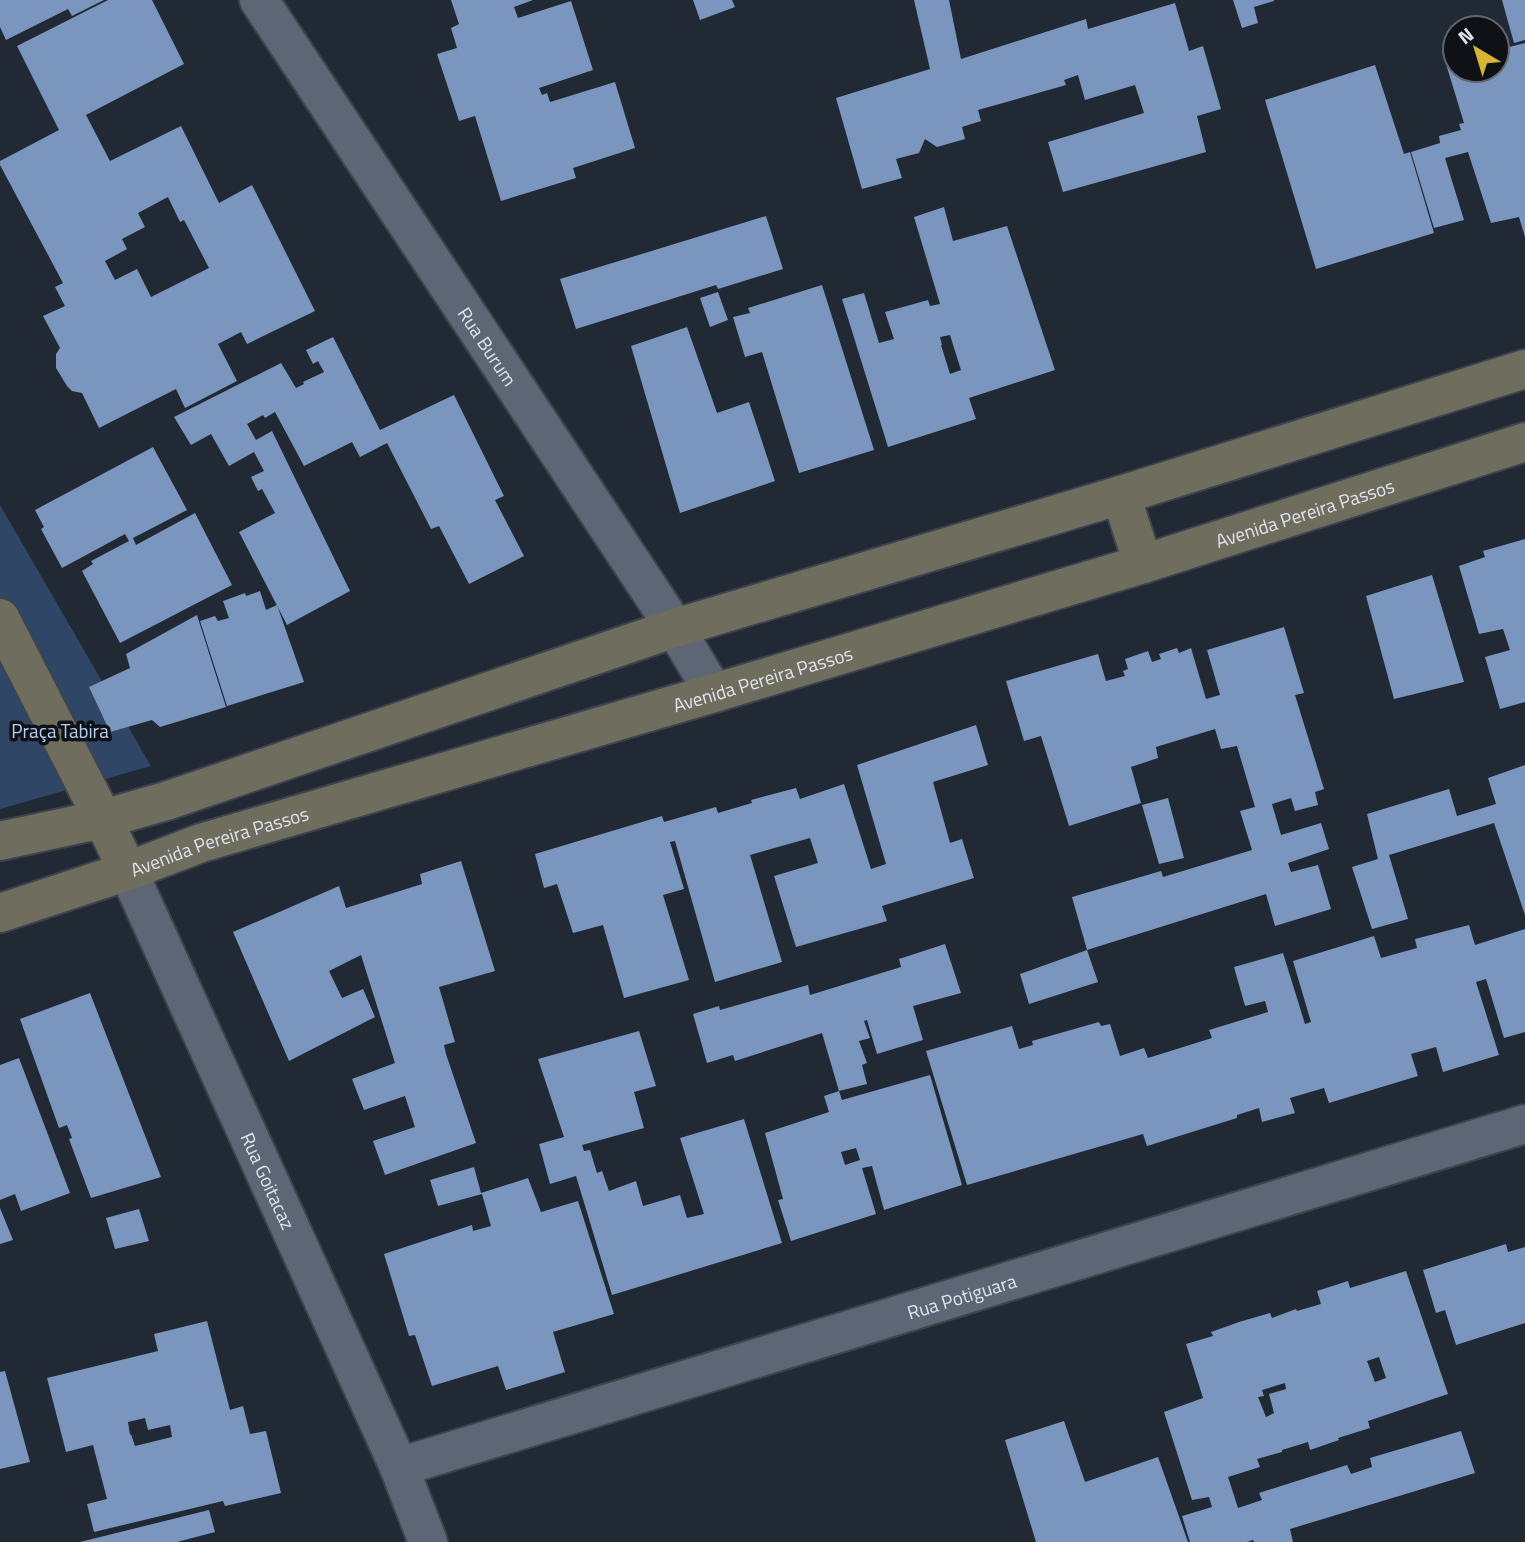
<svg xmlns="http://www.w3.org/2000/svg" width="1525" height="1542" viewBox="0 0 1525 1542" font-family="'Titillium Web',sans-serif">
  <rect width="100%" height="100%" fill="#212934"/>
  <polygon fill="#304666" points="0,505 151,766 0,809"/>
  <g fill="#7a96be" fill-rule="evenodd">
    <polygon points="0,0 104,0 72,16 68,9 6,40 0,27"/>
    <path d="M108 0H152L184 64 86 115 110 161 181 126 219 203 252 185 315 311 247 344 241 332 218 344 237 381 185 408 176 389 99 428 82 393 72 391 67 386 56 368V354L60 348 43 316 65 306 55 287 63 283 0 165V161L59 130 17 46ZM168 197 180 222 184 220 209 268 151 297 137 269 115 280 105 261 127 249 122 239 145 227 138 213Z"/>
    <polygon points="451,0 533,0 514,7 518,18 571,1 593,70 539,88 542,95 547,93 550,102 615,82 635,148 573,168 576,178 501,201 475,116 459,121 437,54 457,48 451,28 459,24"/>
    <polygon points="693,0 732,0 735,7 700,20"/>
    <polygon points="914,0 949,0 961,59 1086,19 1088,29 1175,3 1189,51 1203,46 1221,109 1197,116 1206,152 1063,192 1048,142 1144,113 1135,85 1085,100 1078,75 1064,80 1066,85 978,110 981,121 962,127 965,139 937,147 925,139 919,153 896,159 902,178 862,189 836,98 930,69"/>
    <polygon points="1233,0 1274,0 1274,1 1254,7 1258,23 1242,28"/>
    <polygon points="1502,0 1525,0 1525,40 1514,43"/>
    <polygon points="1525,43 1525,237 1519,217 1491,223 1468,152 1445,158 1464,220 1434,228 1411,152 1440,143 1439,136 1461,130 1459,124 1464,123 1446,64 1455,62 1455,70 1497,70 1497,50"/>
    <polygon points="1375,65 1404,154 1410,152 1434,233 1316,269 1265,100"/>
    <path d="M944 207 953 241 1007 226 1055 370 969 398 976 419 888 447 842 299 864 293 879 343 894 339 885 312 928 300 930 306 940 304 914 217ZM950 335 961 370 950 374 941 345H942L940 337Z"/>
    <polygon points="766,216 783,269 718,289 716,285 576,329 560,279"/>
    <polygon points="822,285 874,450 799,473 762,352 745,357 733,317 750,313 748,308"/>
    <polygon points="718,292 728,320 710,327 700,298"/>
    <polygon points="687,327 717,413 749,402 775,481 680,513 631,346"/>
    <polygon points="333,337 380,430 454,395 504,496 495,500 524,556 469,584 439,526 431,529 387,443 360,457 352,442 304,466 275,412 265,418 263,415 247,424 256,440 272,431 350,591 287,625 239,532 275,513 262,489 258,491 251,477 264,471 254,452 229,466 211,434 191,445 174,417 281,363 296,388 304,384 303,382 324,372 318,361 313,364 306,350"/>
    <polygon points="153,447 187,510 133,538 136,545 195,513 232,585 120,643 82,571 93,564 91,561 129,541 125,534 62,568 41,529 44,527 35,510"/>
    <polygon points="1525,539 1525,702 1500,709 1485,657 1510,650 1503,629 1479,634 1459,566 1485,557 1483,551"/>
    <polygon points="1432,575 1464,682 1394,699 1366,596"/>
    <polygon points="260,591 266,610 277,605 304,682 227,706 200,621 215,616 218,621 229,618 223,601 245,593 246,596"/>
    <polygon points="197,615 226,707 160,727 152,720 110,732 89,687 130,668 126,654"/>
    <polygon points="1284,627 1304,693 1295,695 1324,789 1315,792 1318,805 1295,811 1291,798 1272,804 1281,835 1321,823 1329,849 1288,863 1291,872 1318,865 1331,909 1275,926 1266,894 1087,950 1072,897 1161,871 1163,877 1252,850 1240,811 1255,807 1237,746 1221,749 1215,729 1156,747 1158,758 1131,767 1141,803 1069,826 1041,736 1024,741 1006,681 1098,654 1106,681 1125,676 1123,671 1128,669 1125,659 1148,651 1152,662 1161,659 1159,654 1177,648 1179,653 1191,648 1206,699 1220,695 1207,650"/>
    <polygon points="976,725 988,765 933,782 950,843 962,839 974,878 882,906 887,921 796,947 774,876 818,863 810,838 750,855 782,962 715,982 675,841 670,842 684,889 663,895 689,980 624,998 603,925 573,933 557,884 544,888 535,854 662,816 664,822 716,807 718,813 752,803 751,800 796,788 800,799 844,784 871,869 886,864 857,765"/>
    <polygon points="1525,765 1525,915 1494,823 1389,855 1408,919 1372,929 1352,867 1378,859 1367,814 1449,789 1457,816 1496,804 1488,778"/>
    <polygon points="1168,798 1184,858 1159,864 1142,805"/>
    <polygon points="461,861 495,971 439,987 455,1042 444,1045 446,1054 476,1143 385,1175 373,1141 415,1127 405,1096 364,1110 352,1079 395,1063 361,955 329,971 342,998 363,989 375,1017 289,1061 233,932 339,886 346,908 422,884 420,874"/>
    <polygon points="1469,925 1475,945 1525,929 1525,1032 1504,1038 1486,979 1476,982 1499,1055 1443,1072 1436,1047 1411,1054 1418,1076 1329,1103 1324,1088 1290,1098 1295,1113 1262,1122 1259,1108 1237,1115 1237,1118 1147,1146 1143,1134 967,1185 926,1051 1012,1026 1019,1049 1033,1045 1032,1041 1099,1022 1101,1026 1110,1024 1120,1056 1144,1048 1148,1058 1212,1038 1209,1030 1268,1012 1265,1001 1245,1006 1234,967 1283,953 1305,1024 1311,1022 1293,961 1374,936 1381,958 1417,948 1415,939"/>
    <polygon points="945,944 961,993 913,1006 923,1040 877,1054 867,1020 864,1021 870,1038 859,1041 867,1063 862,1065 867,1084 839,1091 822,1033 735,1061 733,1055 707,1063 693,1014 719,1006 720,1010 808,985 810,995 901,967 899,959"/>
    <polygon points="1087,950 1098,982 1029,1004 1020,974"/>
    <polygon points="90,993 161,1177 91,1198 69,1139 72,1138 67,1125 59,1128 20,1019"/>
    <polygon points="639,1031 656,1086 634,1092 644,1128 582,1145 584,1151 590,1150 597,1173 602,1171 609,1191 636,1181 643,1206 680,1195 687,1218 704,1214 680,1138 744,1119 782,1243 612,1295 576,1176 550,1184 539,1144 564,1137 538,1059"/>
    <polygon points="19,1058 70,1193 21,1211 15,1194 0,1200 0,1065"/>
    <path d="M930 1075 962 1185 884 1210 872 1166 862 1168 876 1214 791 1241 778 1200 783 1199 765 1133 829 1112 824 1096 839 1091 842 1100ZM856 1148 860 1160 845 1165 841 1152Z"/>
    <polygon points="474,1167 481,1193 528,1178 541,1212 578,1201 614,1314 553,1332 565,1372 506,1390 498,1366 432,1386 415,1335 409,1336 384,1254 472,1225 473,1231 491,1226 482,1194 438,1206 430,1180"/>
    <polygon points="0,1208 13,1240 0,1244"/>
    <polygon points="139,1209 149,1241 115,1249 106,1218"/>
    <polygon points="1506,1244 1508,1252 1525,1247 1525,1323 1456,1345 1445,1310 1436,1313 1423,1270"/>
    <path d="M1406 1271 1448 1394 1368 1421 1370 1428 1338 1438 1339 1440 1310 1450 1308 1442 1282 1450V1452L1257 1459 1260 1467 1228 1477 1238 1508 1262 1500 1259 1493 1347 1465 1351 1474 1372 1467 1370 1458 1461 1431 1475 1473 1290 1529 1293 1542H1254L1253 1540 1247 1542H1190L1182 1516 1212 1507 1209 1497 1192 1500 1164 1412 1203 1398 1186 1344 1213 1336 1211 1332 1239 1322 1270 1313 1272 1318 1296 1309 1297 1311 1321 1304 1317 1291 1348 1281 1350 1288ZM1379 1357 1386 1378 1375 1382 1367 1361ZM1285 1383 1286 1389 1269 1394 1274 1413 1266 1417 1258 1397 1264 1396 1262 1390Z"/>
    <path d="M207 1321 230 1410 243 1406 250 1434 266 1431 281 1493 225 1506 223 1501 94 1532 87 1504 107 1499 93 1445 66 1452 47 1378 158 1351 154 1334ZM145 1418 148 1430 170 1425 172 1437 135 1446 131 1434 130 1435 128 1422Z"/>
    <polygon points="5,1371 30,1462 0,1469 0,1372"/>
    <polygon points="1064,1421 1085,1482 1158,1457 1188,1542 1036,1542 1005,1440"/>
    <polygon points="209,1510 215,1532 177,1542 80,1542"/>
  </g>
  <g fill="none" stroke-linecap="round" stroke-linejoin="round">
    <defs>
      <g id="street">
        <path id="s1" d="M259 0 675 628 714 693"/>
        <path id="s2" d="M128 871 399 1467 428 1542"/>
        <path id="s3" d="M399 1467 1525 1124"/>
      </g>
      <g id="secondary">
        <polyline points="1121,495 1143,564"/>
        <polyline points="0,618 103,819 128,871"/>
        <polyline points="0,841 103,819 166,801 675,628 1121,495 1525,369"/>
        <path id="s4" d="M0 913 128 871 201 843 714 693 1143 564 1525 442"/>
      </g>
    </defs>
    <use href="#street" stroke="#3d444d" stroke-width="42"/>
    <use href="#secondary" stroke="#3d444d" stroke-width="42"/>
    <use href="#street" stroke="#5d6674" stroke-width="38"/>
    <use href="#secondary" stroke="#6f6e5e" stroke-width="38"/>
  </g>
  <g text-anchor="middle" dominant-baseline="central" stroke-width="7" stroke-linejoin="round" paint-order="stroke">
    <g font-size="19" fill="#dfe4ec" stroke="#0e1116">
      <text stroke="none"><textPath href="#s1" startOffset="415">Rua Burum</textPath></text>
      <text stroke="none"><textPath href="#s4" startOffset="1365">Avenida Pereira Passos</textPath></text>
      <text stroke="none"><textPath href="#s4" startOffset="798">Avenida Pereira Passos</textPath></text>
      <text stroke="none"><textPath href="#s4" startOffset="231">Avenida Pereira Passos</textPath></text>
      <text stroke="none"><textPath href="#s2" startOffset="340">Rua Goitacaz</textPath></text>
      <text stroke="none"><textPath href="#s3" startOffset="588">Rua Potiguara</textPath></text>
    </g>
    <g font-size="19" fill="#b4cef3" stroke="#0e1116">
      <text x="60" y="730">Praça Tabira</text>
    </g>
  </g>
  <g transform="translate(1476 49) rotate(322)"><circle r="33" fill="#0e1116" stroke="#62656c" stroke-width="2"/>
  <path d="M0-5L12 26L0 18L-12 26Z" fill="#d7b434"/>
  <text y="-10" font-size="19" font-weight="bold" text-anchor="middle" fill="#dfe4ec">N</text>
  </g>
</svg>
